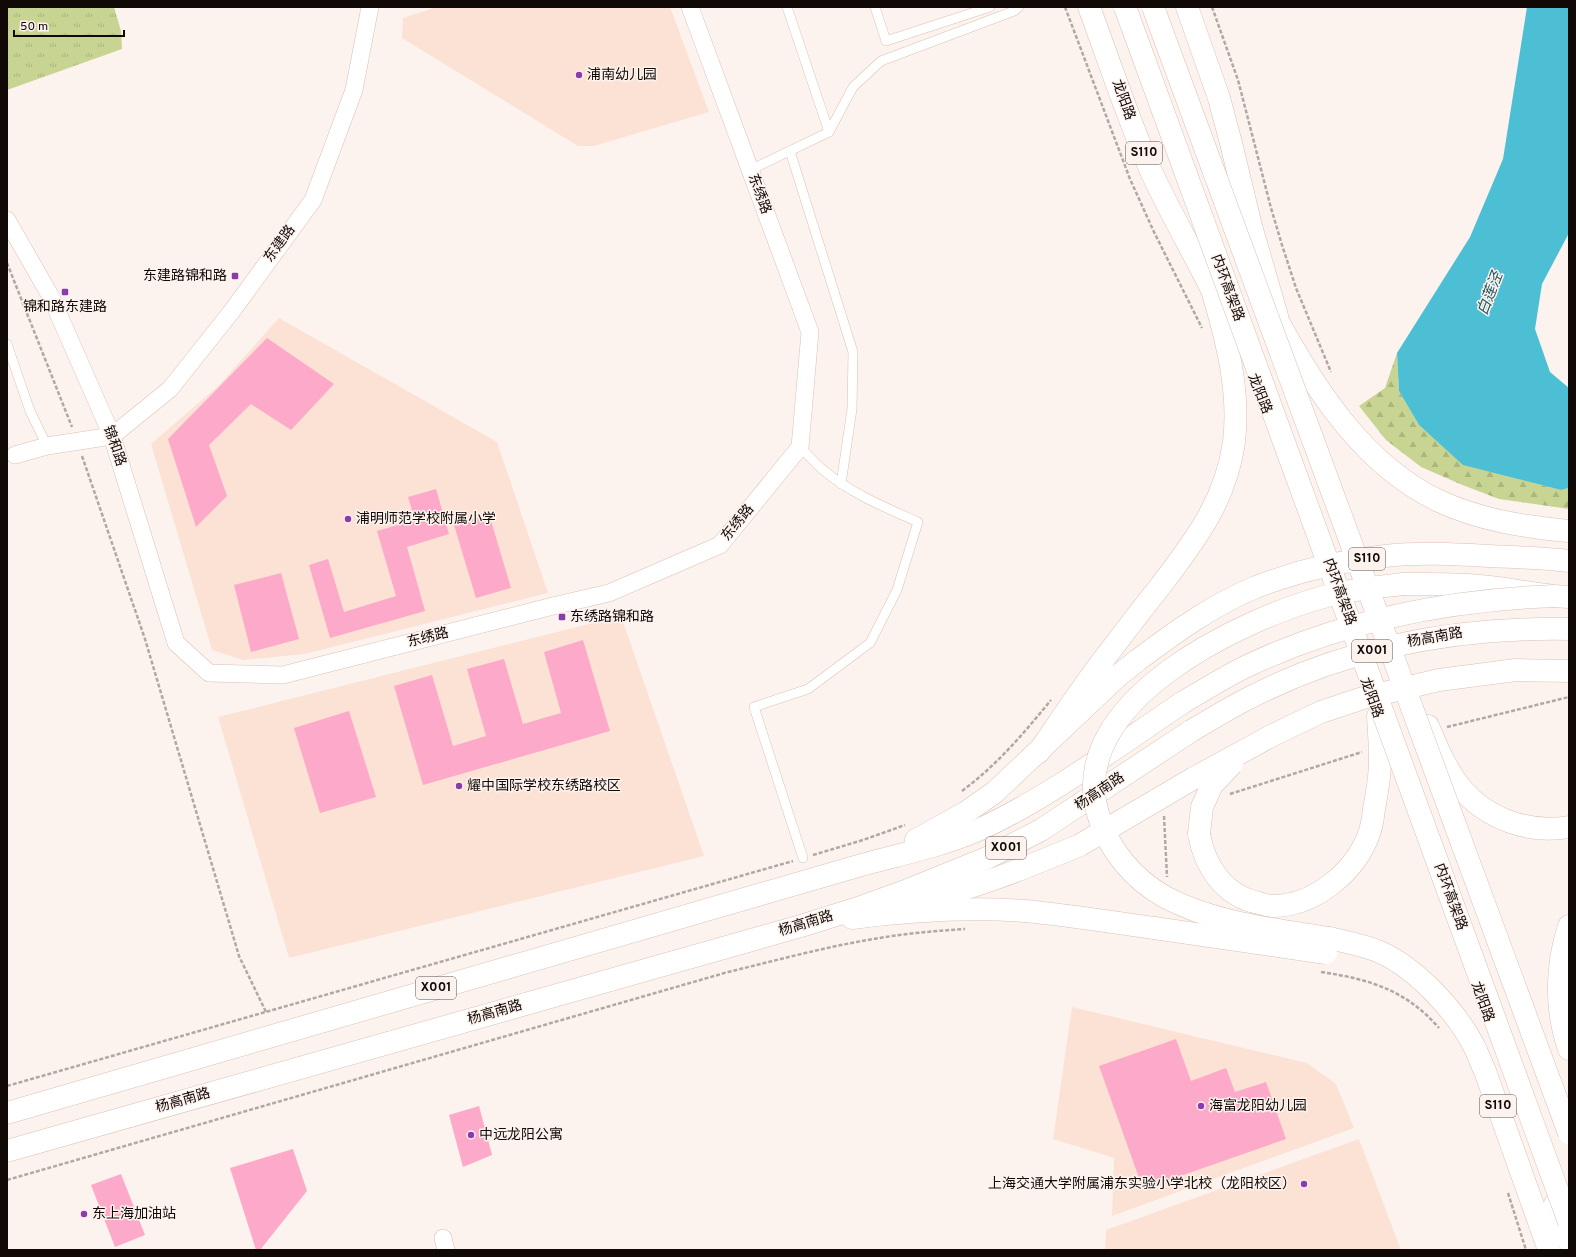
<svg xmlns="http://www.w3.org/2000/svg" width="1576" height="1257" viewBox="0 0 1576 1257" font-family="Overpass,'Noto Sans SC',sans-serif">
  <defs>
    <pattern id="forest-firs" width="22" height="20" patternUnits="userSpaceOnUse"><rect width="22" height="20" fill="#c8d491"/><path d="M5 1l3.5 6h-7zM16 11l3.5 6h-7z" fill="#abb57c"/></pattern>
    <pattern id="park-tufts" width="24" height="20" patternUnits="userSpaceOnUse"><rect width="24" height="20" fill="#c8d491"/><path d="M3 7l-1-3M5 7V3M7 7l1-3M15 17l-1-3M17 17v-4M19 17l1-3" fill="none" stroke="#abb57c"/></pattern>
  </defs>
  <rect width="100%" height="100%" fill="#fdf3ee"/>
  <g fill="#fce2d5">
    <polygon points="437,7 670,7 709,112 594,146 578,146 402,38 403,18"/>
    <polygon points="279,318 497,442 548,593 305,654 243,660 212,650 151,444 218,386"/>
    <polygon points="621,616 704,856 289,958 218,717"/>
    <polygon points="1072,1007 1307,1063 1336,1084 1354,1128 1112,1216 1114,1158 1053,1139"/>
    <polygon points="1359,1139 1401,1250 1105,1250 1106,1230"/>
  </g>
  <polygon fill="url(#forest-firs)" points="1397,353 1399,391 1419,425 1463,464 1561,490 1569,488 1569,509 1499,499 1460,484 1421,467 1386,440 1359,406 1385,388"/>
  <polygon fill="url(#park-tufts)" points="7,7 114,7 121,31 122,49 7,90"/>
  <polygon fill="#4dbfd5" points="1527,7 1569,7 1569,233 1542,284 1535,329 1550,372 1569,388 1569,488 1561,490 1463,465 1419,425 1399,391 1397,353 1470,237 1503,159"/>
  <g fill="#fda9c9">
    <polygon points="267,338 334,384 291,430 251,404 209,445 227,496 196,527 168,439"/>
    <polygon points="436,489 449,534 407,547 425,611 330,638 309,565 328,559 344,612 396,596 377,531 415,520 408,497"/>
    <polygon points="489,514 511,588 476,598 454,525"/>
    <polygon points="281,573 299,639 251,652 234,585"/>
    <polygon points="583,640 610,731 423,785 394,686 432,675 453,746 486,736 467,669 504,659 523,724 561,713 544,652"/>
    <polygon points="349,711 376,797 320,813 294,728"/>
    <polygon points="1176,1039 1191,1081 1226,1068 1235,1092 1266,1082 1286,1139 1143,1189 1099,1066"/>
    <polygon points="479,1106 492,1155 463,1167 449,1115"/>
    <polygon points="293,1149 307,1191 260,1250 256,1250 230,1168"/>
    <polygon points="121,1174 145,1235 115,1247 91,1185"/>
  </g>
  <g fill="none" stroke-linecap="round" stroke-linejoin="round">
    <defs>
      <g id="service">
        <polyline points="787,7 829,132"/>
        <polyline points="875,7 886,41 990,7"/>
        <polyline points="790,151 853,352 852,409 841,484"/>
        <polyline points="750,170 829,132 853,87 881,61 1014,11 1019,7"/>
        <polyline points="7,344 30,411 47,446"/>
        <path d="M800 447C807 454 814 462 822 469 850 493 884 507 918 522L897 590 870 643 808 689 754 707 803 858"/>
      </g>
      <g id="minor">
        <polyline points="7,220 51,297 112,436 176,643 209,673 283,675 557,605 609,593 720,545 800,447 810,332 690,7"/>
        <polyline points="112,436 170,389 232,311 313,200 354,90 370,7"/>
        <polyline points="15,455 47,446 112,436"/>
        <polyline points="443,1238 446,1250"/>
      </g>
      <g id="primary">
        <path d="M1089 7C1109 61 1127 116 1150 169 1172 217 1199 262 1222 310"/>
        <polyline points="1187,7 1219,98 1231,143 1251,226 1277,316"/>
        <polyline points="1555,1204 1569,1242"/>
      </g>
      <g id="trunk">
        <path d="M1279 323C1317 392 1365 466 1439 501 1480 520 1525 527 1569 531"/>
        <path d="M1403 584C1432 584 1461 583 1490 587 1516 590 1542 596 1569 597"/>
        <path d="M1428 726C1437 747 1446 770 1461 788 1487 819 1529 834 1569 827"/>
        <path d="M1039 752C1061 719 1083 686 1107 655 1124 633 1141 610 1159 588 1194 542 1226 501 1234 442 1240 391 1227 341 1213 293"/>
        <path d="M1199 834C1205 867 1224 896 1259 903 1263 904 1268 906 1273 906 1313 906 1352 874 1367 839 1371 830 1373 819 1374 809 1377 793 1380 777 1380 761 1380 746 1379 731 1378 716"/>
        <polyline points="916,840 965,813 995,792 1119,675 1138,660"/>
        <path d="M912 903C971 890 1025 868 1080 845"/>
        <path d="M852 918C906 911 970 907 1025 911 1068 915 1111 922 1154 928"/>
        <path d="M1569 926C1556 966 1555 1009 1569 1049"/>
        <path d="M1329 938C1346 942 1364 945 1380 952 1416 968 1456 1011 1474 1046 1478 1054 1481 1063 1485 1071L1549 1250"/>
        <path d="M7 1113 865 864C902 854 941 846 976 831 1047 799 1116 747 1182 703"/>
        <polyline points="7,1151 801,926 855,909 908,890 987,858 1041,830 1191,731"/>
      </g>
    </defs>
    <use href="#service" stroke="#d9c1b4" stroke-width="10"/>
    <use href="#minor" stroke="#d9c1b4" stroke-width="18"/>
    <use href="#primary" stroke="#d9c1b4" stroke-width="23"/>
    <use href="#trunk" stroke="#d9c1b4" stroke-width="23"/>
    <g stroke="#b1a8a3" stroke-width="2.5" stroke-dasharray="4 2" stroke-linecap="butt">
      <polyline points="1065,7 1130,179 1154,232 1202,328"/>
      <polyline points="1212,7 1238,80 1271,208 1282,245 1296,288 1331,372"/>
      <polyline points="7,263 72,427"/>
      <polyline points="82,456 145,639 239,956 266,1012"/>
      <polyline points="1447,727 1569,697"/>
      <path d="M962 791C997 765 1024 733 1051 700"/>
      <polyline points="1230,794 1362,752"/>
      <polyline points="1164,816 1167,877"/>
      <polyline points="813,855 863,840 905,825"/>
      <path d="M1321 972C1369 979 1406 990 1439 1028"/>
      <polyline points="7,1086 793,861"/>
      <path d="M7 1180 728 972C778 960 828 946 880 938 908 933 936 931 965 929"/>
      <polyline points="1508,1193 1526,1250"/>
    </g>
    <use href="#service" stroke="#fff" stroke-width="9"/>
    <use href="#minor" stroke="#fff" stroke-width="17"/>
    <use href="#primary" stroke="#fff" stroke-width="22"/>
    <use href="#trunk" stroke="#fff" stroke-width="22"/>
    <defs>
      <g id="trunk-bridge">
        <polyline points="1125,7 1569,1222"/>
        <polyline points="1153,7 1569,1133"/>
        <path d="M1138 660C1175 632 1213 605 1256 587 1297 571 1341 561 1385 556 1419 552 1454 554 1488 556 1515 557 1542 558 1569 561"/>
        <path d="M1182 703C1202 691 1223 678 1245 667 1341 621 1448 600 1554 596"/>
        <path d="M1191 731C1210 720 1229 708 1249 698 1348 647 1458 627 1569 629"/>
        <polyline points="1199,834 1202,807 1212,785 1232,764"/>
        <polyline points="1080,845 1194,778 1273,735 1321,712 1363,698 1439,680 1516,670 1569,671"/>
        <polyline points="1154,928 1326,953"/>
        <path d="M1329 938C1274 929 1216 924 1165 897 1133 879 1108 849 1098 814 1065 702 1241 619 1327 596 1352 589 1377 587 1403 584"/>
      </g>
    </defs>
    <use href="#trunk-bridge" stroke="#d9c1b4" stroke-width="23" stroke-linecap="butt"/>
    <use href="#trunk-bridge" stroke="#fff" stroke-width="22"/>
  </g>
  <g fill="#8b3cac" stroke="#fdf3ee" stroke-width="1.5">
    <circle cx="579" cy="75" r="4"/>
    <rect x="231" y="272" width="8" height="8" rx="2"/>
    <rect x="61" y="288" width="8" height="8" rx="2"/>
    <circle cx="348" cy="519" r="4"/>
    <rect x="558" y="613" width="8" height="8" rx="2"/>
    <circle cx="459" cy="786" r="4"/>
    <circle cx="1201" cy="1106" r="4"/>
    <circle cx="471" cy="1135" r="4"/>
    <circle cx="1304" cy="1184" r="4"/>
    <circle cx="84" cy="1214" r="4"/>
  </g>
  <g text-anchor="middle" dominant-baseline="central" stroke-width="3" stroke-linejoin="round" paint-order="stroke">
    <g fill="#fdf3ee" stroke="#584f4c" stroke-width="1">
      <rect x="1126" y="142" width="36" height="22" rx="3"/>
      <rect x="1349" y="548" width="36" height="22" rx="3"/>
      <rect x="1352" y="640" width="40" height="22" rx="3"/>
      <rect x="986" y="837" width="40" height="22" rx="3"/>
      <rect x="416" y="977" width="40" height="22" rx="3"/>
      <rect x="1480" y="1095" width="36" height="22" rx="3"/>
    </g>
    <g font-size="13" font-weight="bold" fill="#110906">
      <text x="1144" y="153">S110</text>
      <text x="1367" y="559">S110</text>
      <text x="1372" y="651">X001</text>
      <text x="1006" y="848">X001</text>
      <text x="436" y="988">X001</text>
      <text x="1498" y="1106">S110</text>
    </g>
    <g font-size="14" fill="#110906" stroke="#fdf3ee" text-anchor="start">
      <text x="587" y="75">浦南幼儿园</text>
      <text x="227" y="276" text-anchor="end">东建路锦和路</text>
      <text x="65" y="307" text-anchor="middle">锦和路东建路</text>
      <text x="356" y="519">浦明师范学校附属小学</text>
      <text x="570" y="617">东绣路锦和路</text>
      <text x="467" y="786">耀中国际学校东绣路校区</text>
      <text x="1209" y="1106">海富龙阳幼儿园</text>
      <text x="479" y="1135">中远龙阳公寓</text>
      <text x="1296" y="1184" text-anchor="end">上海交通大学附属浦东实验小学北校（龙阳校区）</text>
      <text x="92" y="1214">东上海加油站</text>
    </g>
    <g font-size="14" fill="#110906" stroke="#fdf3ee">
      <text transform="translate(1123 100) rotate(70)">龙阳路</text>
      <text transform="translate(759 194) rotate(70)">东绣路</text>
      <text transform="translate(280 244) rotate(-54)">东建路</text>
      <text transform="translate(1227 288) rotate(70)">内环高架路</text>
      <text transform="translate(1259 394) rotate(68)">龙阳路</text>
      <text transform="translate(114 446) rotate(71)">锦和路</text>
      <text transform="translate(738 523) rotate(-51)">东绣路</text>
      <text transform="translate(1339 592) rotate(70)">内环高架路</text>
      <text transform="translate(428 638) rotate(-14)">东绣路</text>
      <text transform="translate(1435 638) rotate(-10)">杨高南路</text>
      <text transform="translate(1371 698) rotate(70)">龙阳路</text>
      <text transform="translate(1100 792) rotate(-34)">杨高南路</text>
      <text transform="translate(1450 897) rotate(70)">内环高架路</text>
      <text transform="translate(806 924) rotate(-17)">杨高南路</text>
      <text transform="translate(1482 1002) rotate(70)">龙阳路</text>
      <text transform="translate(495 1013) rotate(-16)">杨高南路</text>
      <text transform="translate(183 1101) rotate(-16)">杨高南路</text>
    </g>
    <g font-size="15" font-style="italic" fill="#24555e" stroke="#fdf3ee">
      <text transform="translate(1491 294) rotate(-69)">白莲泾</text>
    </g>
  </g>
  <rect width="1576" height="1257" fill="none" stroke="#110906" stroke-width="16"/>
  <path d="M14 30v6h110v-6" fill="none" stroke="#110906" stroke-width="2"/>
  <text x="20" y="30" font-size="12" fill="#110906" stroke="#fdf3ee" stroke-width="3" paint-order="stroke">50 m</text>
</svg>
